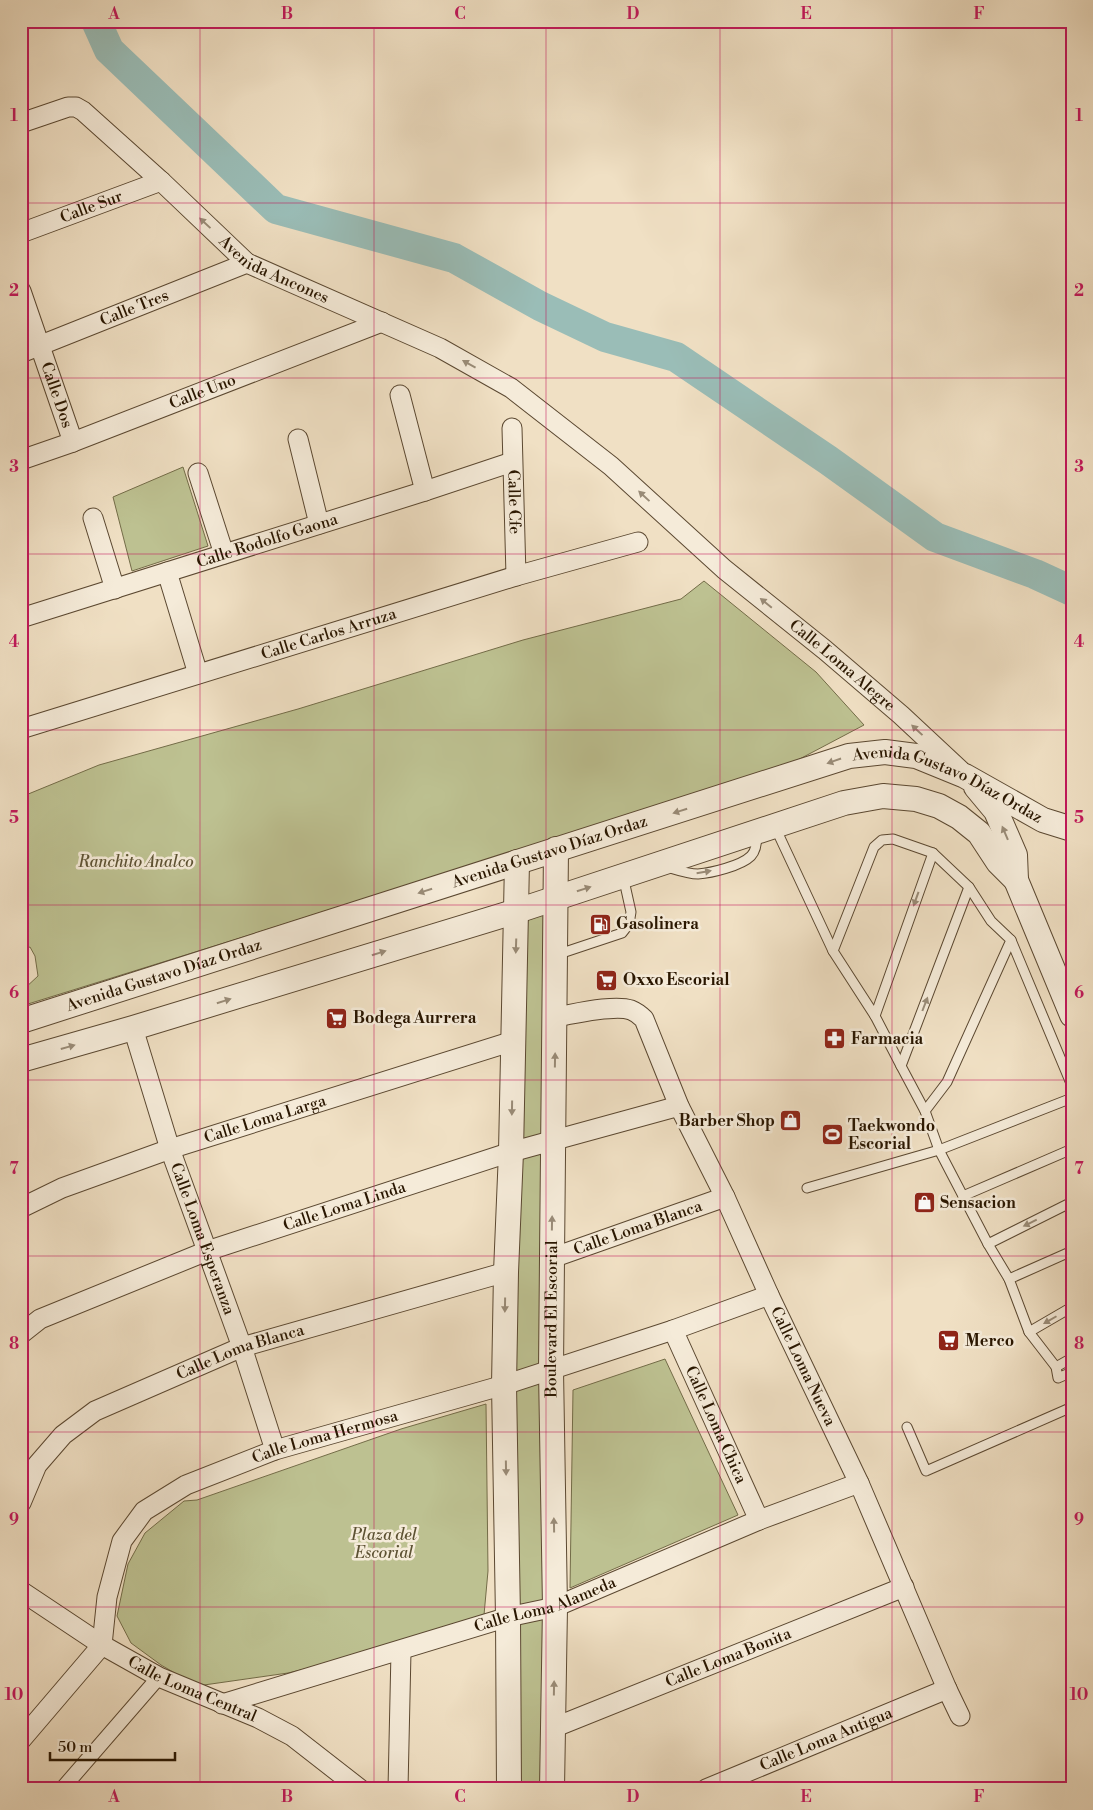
<svg xmlns="http://www.w3.org/2000/svg" width="1093" height="1810" viewBox="0 0 1093 1810" font-family="'Libre Bodoni',serif">
  <rect width="100%" height="100%" fill="#f0e0c4"/>
  <filter id="stains"><feTurbulence type="fractalNoise" baseFrequency=".004" numOctaves="4"/><feColorMatrix values="0 0 0 0 .2 0 0 0 0 .09 0 0 0 0 .02 0 0 0 .5 -.17"/></filter>
  <radialGradient id="worn" r=".72"><stop offset=".6" stop-color="#630" stop-opacity="0"/><stop offset="1" stop-color="#630" stop-opacity=".3"/></radialGradient>
  <g fill="#bdc191" stroke="#736c48">
    <polygon points="183,467 208,546 132,571 113,497"/>
    <polygon points="704,581 816,672 864,725 775,772 527,847 237,939 28,1004 24,989 38,976 35,956 30,947 21,950 21,797 99,765 298,709 523,640 681,599"/>
    <polygon points="554,900 550,1140 513,1150 519,913"/>
    <polygon points="553,1142 550,1368 505,1384 512,1153"/>
    <polygon points="665,1359 738,1515 570,1588 573,1390"/>
    <polygon points="551,1372 555,1606 510,1617 506,1386"/>
    <polygon points="486,1404 488,1571 483,1626 288,1673 197,1686 161,1665 131,1643 117,1616 128,1564 145,1533 184,1501 197,1500 401,1429"/>
    <polygon points="555,1608 552,1789 510,1789 509,1618"/>
  </g>
  <g fill="none" stroke-linecap="round" stroke-linejoin="round">
    <polyline stroke="#9abdb7" stroke-width="30" points="96,21 109,50 276,209 454,258 540,306 605,337 676,357 828,460 935,537 1035,574 1072,591"/>
    <defs>
      <g id="service">
        <polyline points="775,827 833,951 875,1016 901,1066 925,1111 939,1150 988,1244 1009,1279 1029,1332 1056,1367 1058,1378 1072,1372"/>
        <path d="M667 867C677 870 688 874 698 874 711 873 741 866 751 856 756 851 757 841 757 834"/>
        <polyline points="1011,940 1072,1086"/>
        <polyline points="833,951 874,847 882,840 893,839 933,853 969,887 991,921 1011,940 947,1082 925,1111"/>
        <polyline points="556,955 622,933 629,924 631,912 623,876"/>
        <polyline points="875,1016 933,853"/>
        <polyline points="901,1066 969,887"/>
        <polyline points="807,1188 939,1150 1072,1098"/>
        <polyline points="963,1196 1072,1149"/>
        <polyline points="988,1244 1072,1202"/>
        <polyline points="1009,1279 1072,1251"/>
        <polyline points="1029,1332 1072,1307"/>
        <polyline points="1056,1367 1072,1358"/>
        <polyline points="907,1427 926,1471 1072,1407"/>
      </g>
      <polyline id="pedestrian" points="62,1789 159,1677"/>
      <g id="minor">
        <path id="s1" d="M21 123 68 107H76L83 111 161 181 247 263 440 348 511 388 611 466 724 569 825 650 901 715 960 770"/>
        <path id="s2" d="M21 233 161 181"/>
        <path id="s3" d="M21 291 73 442"/>
        <path id="s4" d="M21 353 247 263"/>
        <polyline points="400,395 425,491"/>
        <path id="s5" d="M512 428 516 576"/>
        <polyline points="298,439 319,524"/>
        <path id="s6" d="M21 460 73 442 382 322"/>
        <polyline points="198,473 224,554"/>
        <polyline points="93,518 115,589"/>
        <polyline points="167,572 198,674"/>
        <path id="s7" d="M21 618 425 491 512 462"/>
        <path id="s8" d="M21 729 516 576 638 542"/>
        <path id="s9" d="M555 1017C574 1014 614 1004 631 1010 636 1012 640 1015 644 1019L679 1106 725 1197 769 1295 859 1483 947 1689 960 1716"/>
        <path id="s10" d="M133 1028 170 1149 242 1347 275 1450"/>
        <path id="s11" d="M21 1208 62 1188 170 1149 513 1041"/>
        <path id="s12" d="M552 1258 725 1197"/>
        <path id="s13" d="M673 1330 759 1520"/>
        <path id="s14" d="M21 1334 40 1319 207 1251 511 1152 679 1106"/>
        <path id="s15" d="M21 1503 37 1465 63 1435 95 1411 242 1347 506 1272"/>
        <path id="s16" d="M21 1591 102 1645 159 1677 258 1718 292 1736 360 1789"/>
        <path id="s17" d="M222 1704 508 1617 555 1607 759 1520 859 1483"/>
        <path id="s18" d="M553 1728 904 1587"/>
        <path id="s19" d="M21 1740 102 1645 107 1597 122 1541 144 1511 186 1485 275 1450 504 1385 673 1330 769 1295"/>
        <polyline points="398,1789 401,1651"/>
        <path id="s20" d="M706 1789 947 1689"/>
      </g>
      <g id="tertiary">
        <polyline points="976,787 996,811 1015,855 1016,880 1072,1015"/>
        <path id="s21" d="M21 1021 849 756 885 752 916 756 965 776 1043 820 1072 829"/>
        <polyline points="21,1060 133,1028 517,911 844,803 883,796 916,799 939,806 959,817 979,833 998,862 1016,880"/>
        <polyline points="509,1789 508,1617 504,1385 506,1272 511,1152 517,862"/>
        <path id="s22" d="M552 1789 555 1607 551 1370 552 1258 556 849"/>
      </g>
    </defs>
    <use href="#service" stroke="#5b4831" stroke-width="11"/>
    <use href="#pedestrian" stroke="#5b4831" stroke-width="16"/>
    <use href="#minor" stroke="#5b4831" stroke-width="21"/>
    <use href="#tertiary" stroke="#5b4831" stroke-width="26"/>
    <use href="#service" stroke="#f5ebd9" stroke-width="9"/>
    <use href="#pedestrian" stroke="#f5ebd9" stroke-width="14"/>
    <use href="#minor" stroke="#f5ebd9" stroke-width="19"/>
    <use href="#tertiary" stroke="#f5ebd9" stroke-width="24"/>
  </g>
  <defs><path id="oneway-solid" d="M-6-.8H1V-3.2L6.5 0L1 3.2V.8H-6Z" transform="scale(1.25)"/></defs>
  <g fill="#998b77">
    <use href="#oneway-solid" transform="translate(205 223) rotate(-137)"/>
    <use href="#oneway-solid" transform="translate(469 364) rotate(-151)"/>
    <use href="#oneway-solid" transform="translate(644 496) rotate(-137)"/>
    <use href="#oneway-solid" transform="translate(766 603) rotate(-141)"/>
    <use href="#oneway-solid" transform="translate(917 730) rotate(-137)"/>
    <use href="#oneway-solid" transform="translate(834 761) rotate(161)"/>
    <use href="#oneway-solid" transform="translate(680 811) rotate(163)"/>
    <use href="#oneway-solid" transform="translate(1005 833) rotate(-113)"/>
    <use href="#oneway-solid" transform="translate(704 872) rotate(-10)"/>
    <use href="#oneway-solid" transform="translate(584 889) rotate(-18)"/>
    <use href="#oneway-solid" transform="translate(425 891) rotate(162)"/>
    <use href="#oneway-solid" transform="translate(916 899) rotate(110)"/>
    <use href="#oneway-solid" transform="translate(516 946) rotate(92)"/>
    <use href="#oneway-solid" transform="translate(379 953) rotate(-17)"/>
    <use href="#oneway-solid" transform="translate(224 1001) rotate(-17)"/>
    <use href="#oneway-solid" transform="translate(925 1004) rotate(-69)"/>
    <use href="#oneway-solid" transform="translate(68 1047) rotate(-16)"/>
    <use href="#oneway-solid" transform="translate(555 1060) rotate(-89)"/>
    <use href="#oneway-solid" transform="translate(512 1108) rotate(91)"/>
    <use href="#oneway-solid" transform="translate(552 1223) rotate(-89)"/>
    <use href="#oneway-solid" transform="translate(1030 1223) rotate(154)"/>
    <use href="#oneway-solid" transform="translate(505 1305) rotate(91)"/>
    <use href="#oneway-solid" transform="translate(1050 1320) rotate(150)"/>
    <use href="#oneway-solid" transform="translate(506 1468) rotate(89)"/>
    <use href="#oneway-solid" transform="translate(554 1525) rotate(-91)"/>
    <use href="#oneway-solid" transform="translate(554 1688) rotate(-89)"/>
  </g>
  <path fill="none" stroke="#c2185b" stroke-width="1" stroke-opacity="0.55" d="M200 21V1789M374 21V1789M546 21V1789M720 21V1789M892 21V1789M21 203H1072M21 378H1072M21 554H1072M21 730H1072M21 905H1072M21 1080H1072M21 1256H1072M21 1432H1072M21 1607H1072"/>
  <defs>
    <symbol id="fuel-square" viewBox="-11 -11 22 22"><rect x="-9" y="-9" width="18" height="18" rx="4" fill="#8f2418" stroke="#f5ebd9"/><path d="M-5.5-6h7V0h2V4h1.3V-2.5L3-4.5l.8-.8L6-3V5H2.5V1h-1V6h-7ZM-4.2-4.7v3.2H.2V-4.7Z" fill="#fff"/></symbol>
    <symbol id="supermarket-square" viewBox="-11 -11 22 22"><rect x="-9" y="-9" width="18" height="18" rx="4" fill="#8f2418" stroke="#f5ebd9"/><path d="M-6-5.5h2.5l.6 2H6L4.5 2H-2.5L-4.4-4H-6ZM-1.5 3.2a1.3 1.3 0 1 0 .1 0ZM3 3.2a1.3 1.3 0 1 0 .1 0Z" fill="#fff"/></symbol>
    <symbol id="pharmacy-square" viewBox="-11 -11 22 22"><rect x="-9" y="-9" width="18" height="18" rx="4" fill="#8f2418" stroke="#f5ebd9"/><path d="M-2-6h4v4h4v4h-4v4h-4v-4h-4v-4h4Z" fill="#fff"/></symbol>
    <symbol id="shop-square" viewBox="-11 -11 22 22"><rect x="-9" y="-9" width="18" height="18" rx="4" fill="#8f2418" stroke="#f5ebd9"/><path d="M-5-2.5h2.3a2.7 3.5 0 0 1 5.4 0H5L5.5 6h-11ZM-1.5-2.5h3a1.5 2.3 0 0 0-3 0Z" fill="#fff"/></symbol>
    <symbol id="stadium-square" viewBox="-11 -11 22 22"><rect x="-9" y="-9" width="18" height="18" rx="4" fill="#8f2418" stroke="#f5ebd9"/><path d="M0-5a6.5 5 0 1 0 0 10a6.5 5 0 1 0 0-10ZM-3.5-1.8h7v3.6h-7Z" fill="#fff"/></symbol>
  </defs>
  <g fill-rule="evenodd">
    <use href="#fuel-square" x="588" y="912" width="25" height="25"/>
    <use href="#supermarket-square" x="594" y="968" width="25" height="25"/>
    <use href="#supermarket-square" x="324" y="1006" width="25" height="25"/>
    <use href="#pharmacy-square" x="822" y="1026" width="25" height="25"/>
    <use href="#shop-square" x="778" y="1108" width="25" height="25"/>
    <use href="#stadium-square" x="820" y="1122" width="25" height="25"/>
    <use href="#shop-square" x="912" y="1190" width="25" height="25"/>
    <use href="#supermarket-square" x="936" y="1328" width="25" height="25"/>
  </g>
  <g text-anchor="middle" dominant-baseline="central" stroke-width="5" stroke-linejoin="round" paint-order="stroke">
    <g font-size="16" fill="#291600" stroke="#f5ebd9">
      <text stroke="none"><textPath href="#s2" startOffset="75">Calle Sur</textPath></text>
      <text stroke="none"><textPath href="#s1" startOffset="316">Avenida Ancones</textPath></text>
      <text stroke="none"><textPath href="#s4" startOffset="122">Calle Tres</textPath></text>
      <text stroke="none"><textPath href="#s6" startOffset="194">Calle Uno</textPath></text>
      <text stroke="none"><textPath href="#s3" startOffset="110">Calle Dos</textPath></text>
      <text stroke="none"><textPath href="#s5" startOffset="74">Calle Cfe</textPath></text>
      <text stroke="none"><textPath href="#s7" startOffset="258">Calle Rodolfo Gaona</textPath></text>
      <text stroke="none"><textPath href="#s8" startOffset="322">Calle Carlos Arruza</textPath></text>
      <text stroke="none"><textPath href="#s1" startOffset="1014">Calle Loma Alegre</textPath></text>
      <text stroke="none"><textPath href="#s21" startOffset="975">Avenida Gustavo Díaz Ordaz</textPath></text>
      <text stroke="none"><textPath href="#s21" startOffset="555">Avenida Gustavo Díaz Ordaz</textPath></text>
      <text stroke="none"><textPath href="#s21" startOffset="150">Avenida Gustavo Díaz Ordaz</textPath></text>
      <text stroke="none"><textPath href="#s11" startOffset="260">Calle Loma Larga</textPath></text>
      <text stroke="none"><textPath href="#s14" startOffset="349">Calle Loma Linda</textPath></text>
      <text stroke="none"><textPath href="#s12" startOffset="91">Calle Loma Blanca</textPath></text>
      <text stroke="none"><textPath href="#s10" startOffset="222">Calle Loma Esperanza</textPath></text>
      <text stroke="none"><textPath href="#s22" startOffset="470">Boulevard El Escorial</textPath></text>
      <text stroke="none"><textPath href="#s15" startOffset="278">Calle Loma Blanca</textPath></text>
      <text stroke="none"><textPath href="#s9" startOffset="475">Calle Loma Nueva</textPath></text>
      <text stroke="none"><textPath href="#s13" startOffset="104">Calle Loma Chica</textPath></text>
      <text stroke="none"><textPath href="#s19" startOffset="465">Calle Loma Hermosa</textPath></text>
      <text stroke="none"><textPath href="#s17" startOffset="338">Calle Loma Alameda</textPath></text>
      <text stroke="none"><textPath href="#s18" startOffset="189">Calle Loma Bonita</textPath></text>
      <text stroke="none"><textPath href="#s16" startOffset="198">Calle Loma Central</textPath></text>
      <text stroke="none"><textPath href="#s20" startOffset="130">Calle Loma Antigua</textPath></text>
    </g>
    <g font-size="16" font-style="italic" fill="#5d5233" stroke="#f5ebd9">
      <text x="136" y="862">Ranchito Analco</text>
      <text x="384" y="1535">Plaza del<tspan x="384" dy="18">Escorial</tspan></text>
    </g>
    <g font-size="16" font-weight="bold" fill="#291600" stroke="#f5ebd9" text-anchor="start">
      <text x="616" y="924">Gasolinera</text>
      <text x="623" y="980">Oxxo Escorial</text>
      <text x="353" y="1018">Bodega Aurrera</text>
      <text x="851" y="1039">Farmacia</text>
      <text x="775" y="1121" text-anchor="end">Barber Shop</text>
      <text x="848" y="1126">Taekwondo<tspan x="848" dy="18">Escorial</tspan></text>
      <text x="940" y="1203">Sensacion</text>
      <text x="965" y="1341">Merco</text>
    </g>
  </g>
  <rect width="1093" height="1810" fill="none" stroke="#f0e0c4" stroke-width="55"/>
  <path d="M50 1752v8h125v-8" fill="none" stroke="#291600" stroke-width="2.5"/>
  <text x="58" y="1752" font-size="15" fill="#291600" stroke="#f5ebd9" stroke-width="4" paint-order="stroke">50 m</text>
  <rect x="28" y="28" width="1038" height="1754" fill="none" stroke="#c2185b" stroke-width="2"/>
  <g font-size="16" text-anchor="middle" font-weight="bold" fill="#c2185b">
    <text x="114" y="19">A</text>
    <text x="287" y="19">B</text>
    <text x="460" y="19">C</text>
    <text x="633" y="19">D</text>
    <text x="806" y="19">E</text>
    <text x="979" y="19">F</text>
    <text x="14" y="121">1</text>
    <text x="1079" y="121">1</text>
    <text x="14" y="296">2</text>
    <text x="1079" y="296">2</text>
    <text x="14" y="472">3</text>
    <text x="1079" y="472">3</text>
    <text x="14" y="647">4</text>
    <text x="1079" y="647">4</text>
    <text x="14" y="823">5</text>
    <text x="1079" y="823">5</text>
    <text x="14" y="998">6</text>
    <text x="1079" y="998">6</text>
    <text x="14" y="1174">7</text>
    <text x="1079" y="1174">7</text>
    <text x="14" y="1349">8</text>
    <text x="1079" y="1349">8</text>
    <text x="14" y="1525">9</text>
    <text x="1079" y="1525">9</text>
    <text x="14" y="1700">10</text>
    <text x="1079" y="1700">10</text>
    <text x="114" y="1802">A</text>
    <text x="287" y="1802">B</text>
    <text x="460" y="1802">C</text>
    <text x="633" y="1802">D</text>
    <text x="806" y="1802">E</text>
    <text x="979" y="1802">F</text>
  </g>
  <rect width="100%" height="100%" filter="url(#stains)"/>
  <rect width="100%" height="100%" fill="url(#worn)"/>
</svg>
